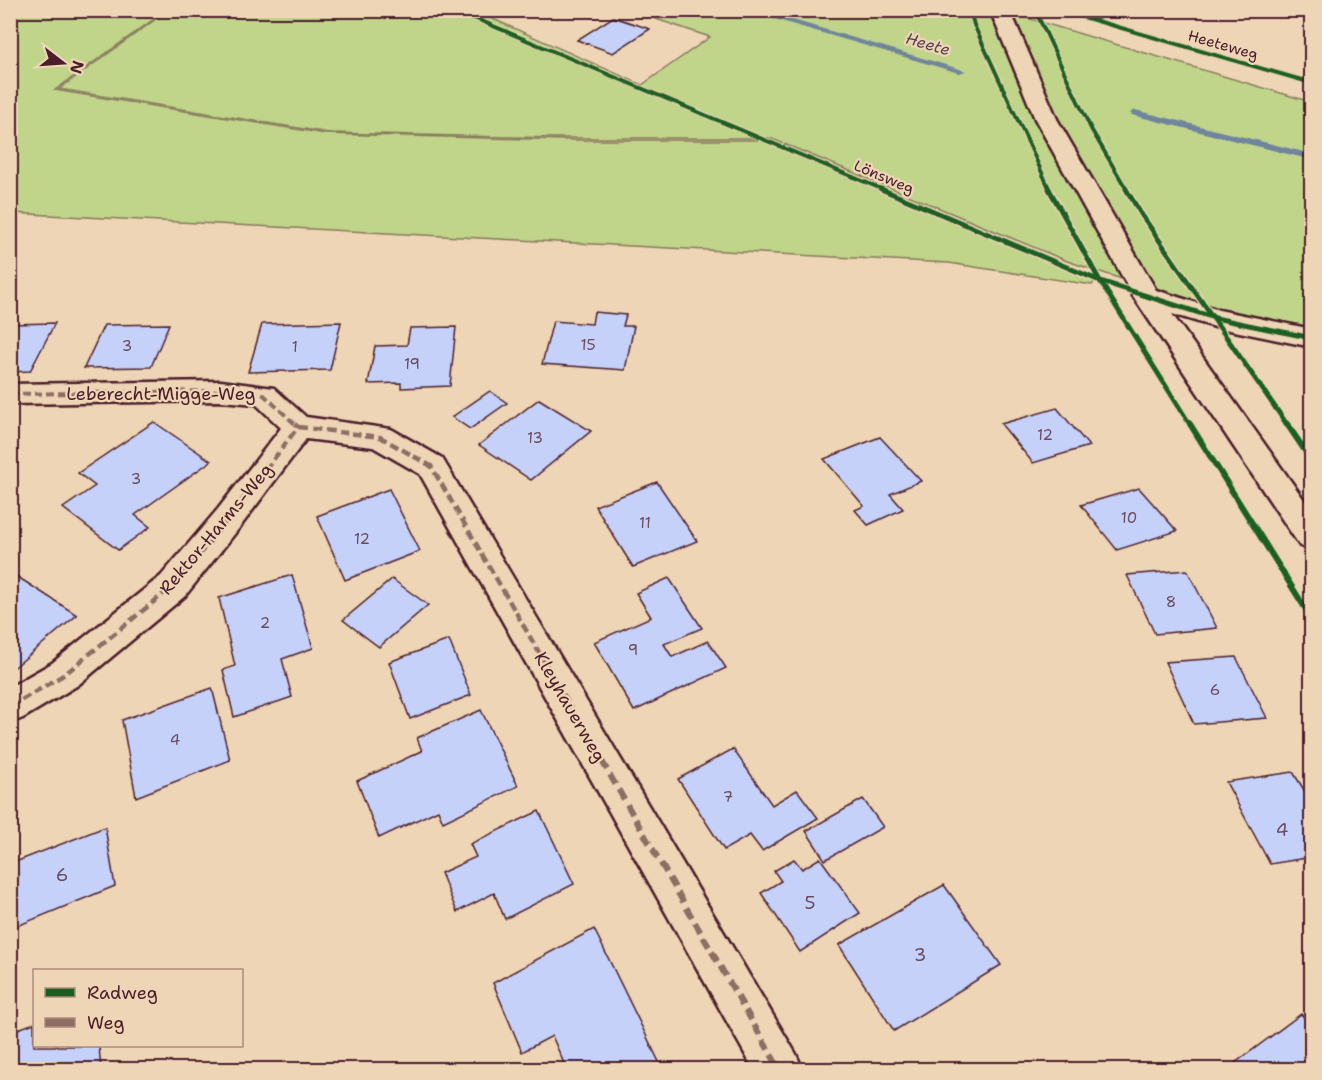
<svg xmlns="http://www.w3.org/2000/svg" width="1322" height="1080" viewBox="0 0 1322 1080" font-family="'Shantell Sans',sans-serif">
  <rect width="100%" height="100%" fill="#eed5b6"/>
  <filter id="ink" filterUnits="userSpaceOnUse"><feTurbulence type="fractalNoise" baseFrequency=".0167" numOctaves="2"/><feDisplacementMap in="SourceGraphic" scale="12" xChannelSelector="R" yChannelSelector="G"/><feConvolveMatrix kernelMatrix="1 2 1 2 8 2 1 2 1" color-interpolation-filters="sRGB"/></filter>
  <g filter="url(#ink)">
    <g fill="#c0d48a" stroke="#857a5a" stroke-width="1.5">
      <polygon points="10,11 165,11 55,90 326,134 570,140 761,140 1095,281 1092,285 949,263 11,213"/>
      <polygon points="167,11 475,11 642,85 710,37 632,11 1003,11 1311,102 1311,331 1231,315 1067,261 770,138 556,138 329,133 59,89"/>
    </g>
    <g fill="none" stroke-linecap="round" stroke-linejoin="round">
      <g fill="#6f849c" fill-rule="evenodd">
        <polygon points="744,10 759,10 966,71 959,73"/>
        <polygon points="1135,110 1312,154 1312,160 1132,115 1130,113"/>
      </g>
    </g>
    <g fill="#c6d1f9" stroke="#4a1f2b" stroke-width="1.5">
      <polygon points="613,17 650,29 613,53 577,40"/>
      <polygon points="594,312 626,315 623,326 634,326 625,370 542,364 553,321 592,324"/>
      <polygon points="341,322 330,370 248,372 262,324"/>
      <polygon points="55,323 30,371 10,372 10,324"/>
      <polygon points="169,324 151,367 84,368 104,325"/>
      <polygon points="456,327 450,386 401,388 401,383 368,384 375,346 407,345 410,328"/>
      <polygon points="490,391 507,403 470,429 452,417"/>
      <polygon points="539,399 591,431 531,480 479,445"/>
      <polygon points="1057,408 1089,446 1033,463 1001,424"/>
      <polygon points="154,422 211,461 135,515 150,527 118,550 63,508 95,486 78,473"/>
      <polygon points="880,437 921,481 890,494 903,509 868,525 855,510 864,506 824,459"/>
      <polygon points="657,482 697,541 633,567 595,506"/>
      <polygon points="1139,488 1177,531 1117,550 1081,505"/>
      <polygon points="389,489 420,551 345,580 317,516"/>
      <polygon points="1187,570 1217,628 1155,634 1127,575"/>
      <polygon points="10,572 77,615 10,671"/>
      <polygon points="292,575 313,648 282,659 292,697 234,717 223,670 235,666 219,598"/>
      <polygon points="669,578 702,628 664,644 672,657 708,641 726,668 634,711 594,642 651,617 636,593"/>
      <polygon points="392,579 428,605 379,647 343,620"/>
      <polygon points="449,640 471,695 410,719 389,662"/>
      <polygon points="1236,657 1267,718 1194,724 1165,662"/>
      <polygon points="212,688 230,760 136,797 122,720"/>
      <polygon points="481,710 518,786 443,822 438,810 379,838 357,781 422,751 417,738"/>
      <polygon points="733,749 772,805 797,790 818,818 762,851 750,835 724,850 678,779"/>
      <polygon points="1293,772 1312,803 1312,857 1270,864 1226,782"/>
      <polygon points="863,799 883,827 825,860 806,831"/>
      <polygon points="539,811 574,884 505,919 494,893 457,912 441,873 476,857 470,844"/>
      <polygon points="105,827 115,886 10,929 10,864"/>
      <polygon points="820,858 860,913 800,952 761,893 781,881 774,871 794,859 802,869"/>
      <polygon points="944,885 1001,965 894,1031 839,945"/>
      <polygon points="594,929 663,1070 567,1070 552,1036 522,1052 493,983"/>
      <polygon points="1301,1014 1312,1026 1312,1070 1234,1070 1231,1066"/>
      <polygon points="34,1023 34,1046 99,1046 101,1070 10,1070 10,1032"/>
    </g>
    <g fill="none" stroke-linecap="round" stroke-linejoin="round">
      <defs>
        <g id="minor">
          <polygon points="990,10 1010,10 1057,119 1156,290 1219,310 1312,329 1312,347 1215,327 1172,314 1312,511 1312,550 1300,546 1133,296 1035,119"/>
          <polygon points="221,381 274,388 306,417 391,429 442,458 796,1054 803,1070 754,1070 420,474 373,447 306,439 240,527 185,596 78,685 23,718 10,723 10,687 52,663 161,576 218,509 281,428 256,404 221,401 10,404 10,384"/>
        </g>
      </defs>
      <use href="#minor" stroke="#4a1f2b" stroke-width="5"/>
      <use href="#minor" fill="#eed5b6" fill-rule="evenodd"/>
      <polyline stroke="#8d6e63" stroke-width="4" stroke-dasharray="8 4" stroke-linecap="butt" points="10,394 221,391 264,395 297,426"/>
      <g stroke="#8d6e63" stroke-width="4.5" stroke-dasharray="9 4.5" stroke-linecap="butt">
        <polyline points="295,424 298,427"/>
        <polyline points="298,427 380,437 431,466 577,718"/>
        <polyline points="10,707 65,674 173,586 229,518 298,427"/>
      </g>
      <polyline stroke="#8d6e63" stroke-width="6" stroke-dasharray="11 6" stroke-linecap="butt" points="576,716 780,1070"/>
      <defs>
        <g id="cycleway-far2">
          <polyline points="455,10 884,190"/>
          <polyline points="970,10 974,25 1050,190"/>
          <polyline points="1035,10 1091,129 1127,190"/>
          <polyline points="1059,10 1312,83"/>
        </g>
        <g id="cycleway-far1">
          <polyline points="881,189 1100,281 1215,318 1312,338"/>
          <polyline points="1049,189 1100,281 1191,426"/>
          <polyline points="1126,189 1141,214 1288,426"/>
        </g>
        <g id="cycleway">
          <polyline points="1190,424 1312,619"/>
          <polyline points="1287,424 1312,461"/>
        </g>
      </defs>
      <use href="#cycleway-far2" stroke="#eed5b6" stroke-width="6"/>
      <use href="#cycleway-far1" stroke="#eed5b6" stroke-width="8"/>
      <use href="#cycleway" stroke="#eed5b6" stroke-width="10"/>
      <use href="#cycleway-far2" stroke="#1b5e20" stroke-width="4"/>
      <use href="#cycleway-far1" stroke="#1b5e20" stroke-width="5"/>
      <use href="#cycleway" stroke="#1b5e20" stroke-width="6"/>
    </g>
  </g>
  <g text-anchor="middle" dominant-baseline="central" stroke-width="4.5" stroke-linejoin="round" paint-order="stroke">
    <g font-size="15" fill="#4a1f2b" stroke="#eed5b6">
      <text transform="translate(1223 45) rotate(16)">Heeteweg</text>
      <text transform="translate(884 177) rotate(23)">Lönsweg</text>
    </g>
    <g font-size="15" fill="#694c5e">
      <text x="588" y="345">15</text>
      <text x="127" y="346">3</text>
      <text x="295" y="347">1</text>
      <text x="412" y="364">19</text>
      <text x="1045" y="435">12</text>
      <text x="535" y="438">13</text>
      <text x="136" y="479">3</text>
      <text x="1129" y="518">10</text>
      <text x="645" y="523">11</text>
      <text x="362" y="539">12</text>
      <text x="1171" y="602">8</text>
      <text x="265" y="623">2</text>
      <text x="633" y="650">9</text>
      <text x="1215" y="690">6</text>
      <text x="175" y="740">4</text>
      <text x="728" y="797">7</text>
    </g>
    <g font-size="16" font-style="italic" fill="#564151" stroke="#eed5b6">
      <text transform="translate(928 44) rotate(16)">Heete</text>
    </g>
    <g font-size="18" fill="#4a1f2b" stroke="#eed5b6">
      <text x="161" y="394">Leberecht-Migge-Weg</text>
      <text transform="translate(216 529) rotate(-50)">Rektor-Harms-Weg</text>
      <text transform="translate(570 707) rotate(60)">Kleyhauerweg</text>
    </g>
    <g font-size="18" fill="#694c5e">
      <text x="1282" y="830">4</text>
      <text x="62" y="875">6</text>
      <text x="810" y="903">5</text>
      <text x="920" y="955">3</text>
    </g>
  </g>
  <rect width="1322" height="1080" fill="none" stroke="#eed5b6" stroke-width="36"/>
  <rect x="18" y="18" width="1286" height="1044" fill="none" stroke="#4a1f2b" stroke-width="2" filter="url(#ink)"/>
  <rect x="33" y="969" width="210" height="78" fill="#eed5b6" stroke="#ac8c7e" stroke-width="1.5"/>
  <rect x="45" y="988" width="30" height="9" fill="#1b5e20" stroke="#ac8c7e" stroke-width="1.5"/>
  <text x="87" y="999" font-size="18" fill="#4a1f2b">Radweg</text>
  <rect x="45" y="1018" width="30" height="9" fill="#8d6e63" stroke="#ac8c7e" stroke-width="1.5"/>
  <text x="87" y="1029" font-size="18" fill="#4a1f2b">Weg</text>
  <g transform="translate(63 63) rotate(107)" stroke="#eed5b6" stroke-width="4.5" paint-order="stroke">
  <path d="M0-4.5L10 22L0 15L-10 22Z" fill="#4a1f2b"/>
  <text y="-9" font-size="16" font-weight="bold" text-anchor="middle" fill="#4a1f2b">N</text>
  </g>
</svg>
